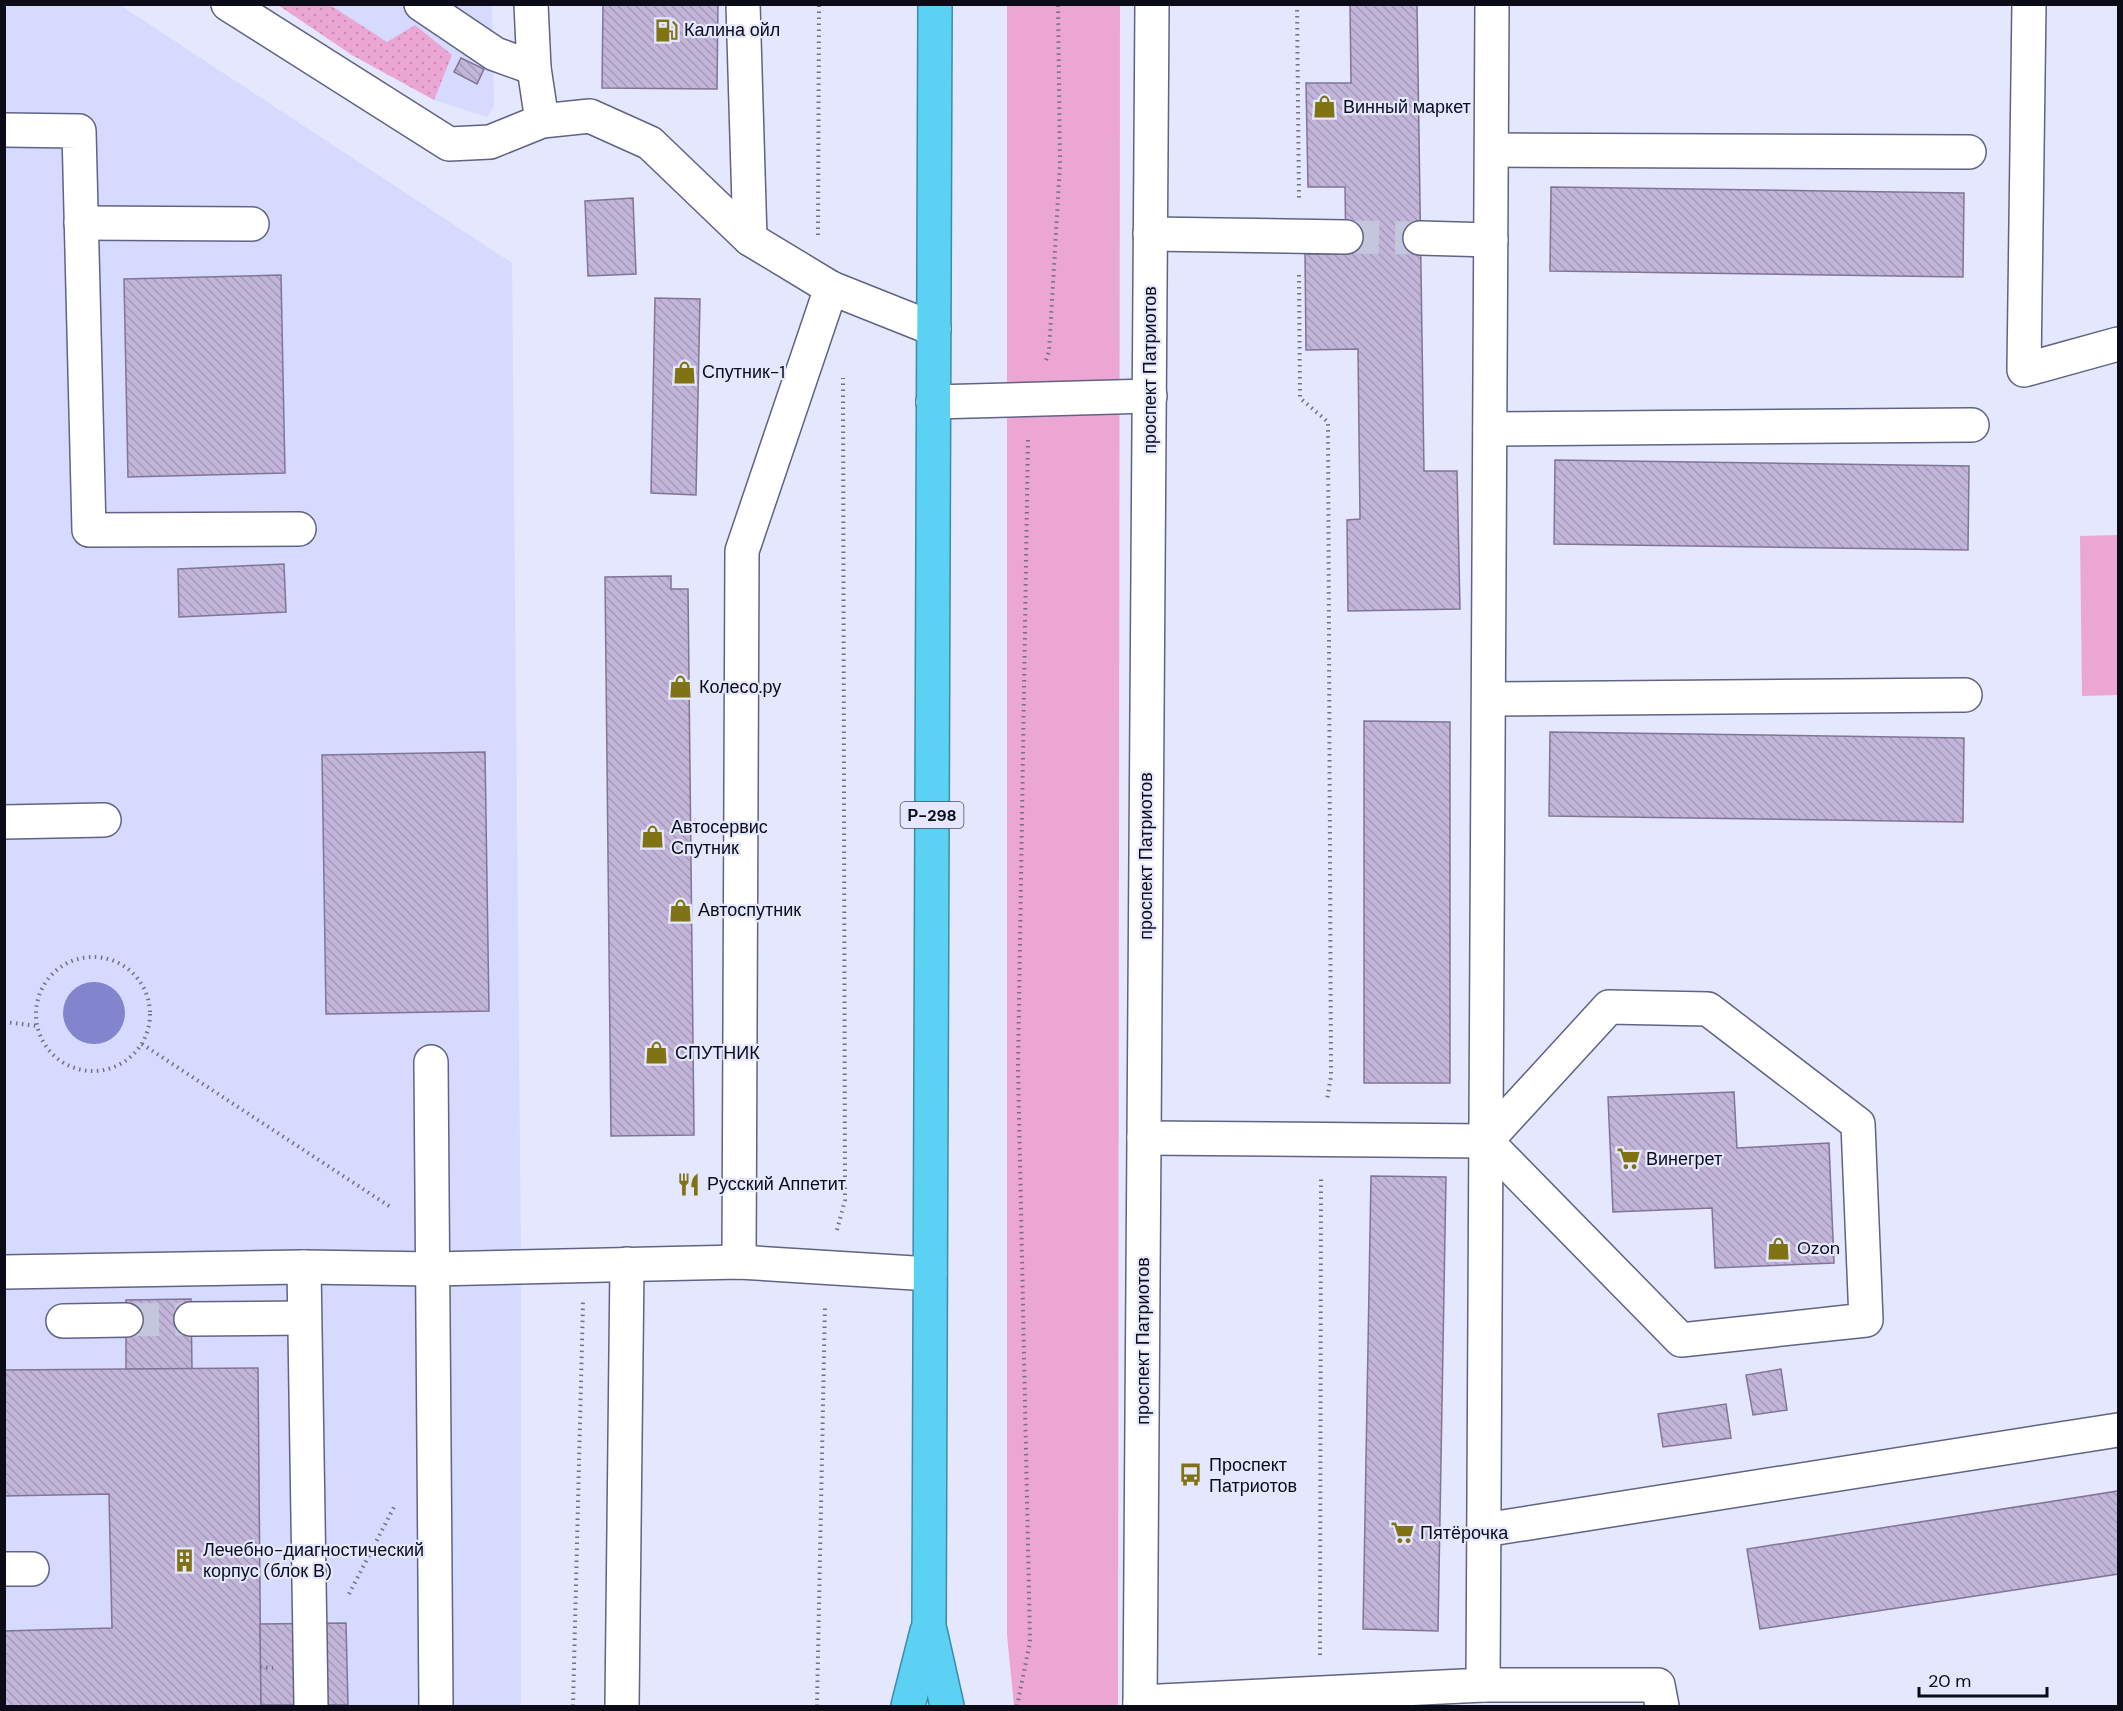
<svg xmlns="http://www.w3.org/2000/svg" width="2123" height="1711" viewBox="0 0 2123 1711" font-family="'DM Sans',sans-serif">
  <defs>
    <pattern id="grass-dots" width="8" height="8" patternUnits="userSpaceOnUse" patternTransform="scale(1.5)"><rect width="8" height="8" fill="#eca6d3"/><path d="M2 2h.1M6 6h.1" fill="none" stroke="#c98eb4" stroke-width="1.8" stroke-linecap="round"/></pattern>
    <pattern id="building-back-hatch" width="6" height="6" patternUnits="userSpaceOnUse" patternTransform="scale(1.5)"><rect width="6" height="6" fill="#c2b5d9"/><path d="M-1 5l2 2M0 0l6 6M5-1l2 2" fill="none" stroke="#a59aba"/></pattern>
  </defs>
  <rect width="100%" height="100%" fill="#e4e7fe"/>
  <g fill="#d6dafe">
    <polygon points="5,5 120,5 512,263 521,1267 521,1706 5,1706"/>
    <polygon points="278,5 492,5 494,106 487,117 434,100 352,55"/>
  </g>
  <polygon fill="url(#grass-dots)" points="278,5 330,5 387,42 415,25 452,55 434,100 352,55"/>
  <g fill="#eca6d3">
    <polygon points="1007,5 1120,5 1118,1706 1014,1706 1007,1635"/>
    <polygon points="2118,535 2118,695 2082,696 2080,536"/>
  </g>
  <circle fill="#8285cd" cx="94" cy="1013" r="31"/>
  <g fill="url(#building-back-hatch)" stroke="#817596" stroke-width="1.5">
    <polygon points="603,4 718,4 717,89 602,88"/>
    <polygon points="1350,4 1417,4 1424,471 1457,471 1460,609 1348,611 1347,520 1360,519 1358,349 1306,350 1305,254 1346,254 1345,187 1308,187 1306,83 1351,83"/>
    <polygon points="461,58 484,69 477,84 454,72"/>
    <polygon points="1551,187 1964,193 1963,277 1550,271"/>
    <polygon points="633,198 636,274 588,276 585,201"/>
    <polygon points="281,275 285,473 128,477 124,279"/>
    <polygon points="655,298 700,299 696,495 651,493"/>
    <polygon points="1555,460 1969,466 1968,550 1554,544"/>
    <polygon points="284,564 286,612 179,617 178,569"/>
    <polygon points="671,576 671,589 688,589 694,1135 611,1136 605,577"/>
    <polygon points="1364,721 1450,722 1450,1083 1364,1083"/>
    <polygon points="1550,732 1964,738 1963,822 1549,816"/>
    <polygon points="485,752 489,1011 326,1014 322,755"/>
    <polygon points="1734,1092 1737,1148 1829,1143 1834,1263 1715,1268 1712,1208 1613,1212 1608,1097"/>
    <polygon points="1371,1176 1446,1177 1438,1631 1363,1629"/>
    <polygon points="191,1299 192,1369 126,1369 126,1300"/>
    <polygon points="258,1368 261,1706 4,1706 4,1631 112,1628 109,1494 4,1496 4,1370"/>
    <polygon points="1781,1369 1787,1410 1753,1415 1746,1375"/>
    <polygon points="1726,1404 1731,1438 1663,1447 1658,1414"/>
    <polygon points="2118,1491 2118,1574 1760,1629 1747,1549"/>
    <polygon points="346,1623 348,1705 261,1705 260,1624"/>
  </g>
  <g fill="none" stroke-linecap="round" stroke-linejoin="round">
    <g stroke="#c3c6dc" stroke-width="33" stroke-dasharray="33 16" stroke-linecap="butt">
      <polyline points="1346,237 1420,238"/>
      <polyline points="126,1320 191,1319"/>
    </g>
    <defs>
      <g id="minor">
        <polyline points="228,4 449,144 490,142 542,121 590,116 650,143 750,239 831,288 934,329"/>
        <polyline points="421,4 495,54 534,68"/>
        <polyline points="531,4 534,68 542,121"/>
        <polyline points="743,4 750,239"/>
        <polyline points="2029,4 2024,370 2118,344"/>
        <polyline points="4,130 79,131 89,530 299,529"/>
        <polyline points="1492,150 1969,152"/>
        <polyline points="81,223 252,224"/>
        <polyline points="1150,234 1346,237"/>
        <polyline points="1420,238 1491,240"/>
        <polyline points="933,402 1150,396"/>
        <polyline points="1490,429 1972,425"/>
        <polyline points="1489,699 1965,695"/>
        <polyline points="4,822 104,820"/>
        <polyline points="431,1062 436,1706"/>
        <polyline points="1144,1138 1486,1141 1681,1340 1866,1320 1858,1124 1708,1009 1609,1007 1486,1141"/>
        <polyline points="739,1262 742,551 831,288"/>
        <polyline points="304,1267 311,1706"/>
        <polyline points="4,1272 304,1267 433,1269 739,1262 930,1274"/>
        <polyline points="191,1319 304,1318"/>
        <polyline points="63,1321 126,1320"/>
        <polyline points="1484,1530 2118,1430"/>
        <polyline points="4,1569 32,1569"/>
        <polyline points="1483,1685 1658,1685 1662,1706"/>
        <polyline points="1140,1702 1483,1685 1492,4"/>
        <polyline points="622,1706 627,1264"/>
        <polyline points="1140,1706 1152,4"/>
      </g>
      <g id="highway">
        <polyline points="935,4 929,1626 947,1706"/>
        <polyline points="908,1706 927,1631"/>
      </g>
    </defs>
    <use href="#minor" stroke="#606383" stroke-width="36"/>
    <use href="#highway" stroke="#3f8ca7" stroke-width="36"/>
    <g stroke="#707283" stroke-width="4" stroke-dasharray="1.5 4.5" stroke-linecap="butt">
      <polyline points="1297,4 1299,199"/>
      <polyline points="818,235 819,4"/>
      <polyline points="1299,275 1300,398 1328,422 1331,1076 1327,1100"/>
      <polyline points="1046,360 1049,352 1060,164 1058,4"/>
      <circle cx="93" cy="1014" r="57"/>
      <polyline points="4,1022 38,1026"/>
      <polyline points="142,1044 392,1208"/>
      <polyline points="837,1230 845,1200 843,378"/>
      <polyline points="349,1594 394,1507"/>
      <polyline points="1320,1655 1321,1176"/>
      <polyline points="260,1667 273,1668"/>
      <polyline points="573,1706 583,1302"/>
      <polyline points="817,1706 825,1305"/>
      <polyline points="1017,1706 1030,1642 1018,1067 1028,439"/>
    </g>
    <use href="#minor" stroke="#fff" stroke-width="33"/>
    <use href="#highway" stroke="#5bd1f4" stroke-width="33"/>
  </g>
  <defs>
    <symbol id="fuel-bare" viewBox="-9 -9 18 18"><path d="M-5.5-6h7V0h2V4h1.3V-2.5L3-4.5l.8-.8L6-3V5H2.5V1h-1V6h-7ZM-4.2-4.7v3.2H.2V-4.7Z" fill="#7f7314" stroke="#e4e7fe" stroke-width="2.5" paint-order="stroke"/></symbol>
    <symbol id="shop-bare" viewBox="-9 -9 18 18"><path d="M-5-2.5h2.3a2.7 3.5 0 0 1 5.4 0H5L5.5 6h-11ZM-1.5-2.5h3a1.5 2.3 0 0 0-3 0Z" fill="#7f7314" stroke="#e4e7fe" stroke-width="2.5" paint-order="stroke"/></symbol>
    <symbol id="supermarket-bare" viewBox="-9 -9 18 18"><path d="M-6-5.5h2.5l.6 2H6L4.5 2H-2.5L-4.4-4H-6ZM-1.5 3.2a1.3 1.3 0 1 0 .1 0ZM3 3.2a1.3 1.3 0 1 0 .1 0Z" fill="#7f7314" stroke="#e4e7fe" stroke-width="2.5" paint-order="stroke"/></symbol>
    <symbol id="restaurant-bare" viewBox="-9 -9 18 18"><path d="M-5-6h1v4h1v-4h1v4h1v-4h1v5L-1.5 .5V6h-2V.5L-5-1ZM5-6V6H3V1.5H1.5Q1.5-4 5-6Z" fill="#7f7314" stroke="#e4e7fe" stroke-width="2.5" paint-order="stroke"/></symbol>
    <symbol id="bus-bare" viewBox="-9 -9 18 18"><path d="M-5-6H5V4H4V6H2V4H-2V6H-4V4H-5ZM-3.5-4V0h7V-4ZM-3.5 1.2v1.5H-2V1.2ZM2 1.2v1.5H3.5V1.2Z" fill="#7f7314" stroke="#e4e7fe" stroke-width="2.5" paint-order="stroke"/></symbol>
    <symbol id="building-bare" viewBox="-9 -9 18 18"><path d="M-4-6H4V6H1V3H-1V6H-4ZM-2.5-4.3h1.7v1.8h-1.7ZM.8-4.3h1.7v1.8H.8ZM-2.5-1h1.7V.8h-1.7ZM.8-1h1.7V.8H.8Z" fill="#7f7314" stroke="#e4e7fe" stroke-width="2.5" paint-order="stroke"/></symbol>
  </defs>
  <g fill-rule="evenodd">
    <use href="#fuel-bare" x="650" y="14" width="33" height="33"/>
    <use href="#shop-bare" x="1308" y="90" width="33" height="33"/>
    <use href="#shop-bare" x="668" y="356" width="33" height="33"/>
    <use href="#shop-bare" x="664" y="670" width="33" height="33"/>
    <use href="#shop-bare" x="636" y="820" width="33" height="33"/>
    <use href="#shop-bare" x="664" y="894" width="33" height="33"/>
    <use href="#shop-bare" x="640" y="1036" width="33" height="33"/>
    <use href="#supermarket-bare" x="1612" y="1142" width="33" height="33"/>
    <use href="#restaurant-bare" x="672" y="1168" width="33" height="33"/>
    <use href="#shop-bare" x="1762" y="1232" width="33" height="33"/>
    <use href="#bus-bare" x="1174" y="1458" width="33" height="33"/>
    <use href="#supermarket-bare" x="1386" y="1516" width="33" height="33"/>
    <use href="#building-bare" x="168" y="1544" width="33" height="33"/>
  </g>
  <g text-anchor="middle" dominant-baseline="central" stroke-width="4.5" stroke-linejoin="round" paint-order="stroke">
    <rect fill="#e4e7fe" stroke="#4c4e5d" stroke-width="1.5" x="900.5" y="802" width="63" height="26" rx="4.5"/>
    <g font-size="16" font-weight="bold" fill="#0b0c18">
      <text x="932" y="815">Р-298</text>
    </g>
    <g font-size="18" fill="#0b0c18" stroke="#e4e7fe" text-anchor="start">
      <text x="684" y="30">Калина ойл</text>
      <text x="1343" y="107">Винный маркет</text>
      <text x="702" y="372">Спутник-1</text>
      <text x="699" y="687">Колесо.ру</text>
      <text x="671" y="827">Автосервис<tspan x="671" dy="21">Спутник</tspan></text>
      <text x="698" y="910">Автоспутник</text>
      <text x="675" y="1053">СПУТНИК</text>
      <text x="1646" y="1159">Винегрет</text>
      <text x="707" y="1184">Русский Аппетит</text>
      <text x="1797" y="1248">Ozon</text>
      <text x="1209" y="1465">Проспект<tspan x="1209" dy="21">Патриотов</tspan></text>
      <text x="1420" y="1533">Пятёрочка</text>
      <text x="203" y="1550">Лечебно-диагностический<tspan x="203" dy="21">корпус (блок В)</tspan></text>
    </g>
    <g font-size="18" fill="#0b0c18" stroke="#e4e7fe">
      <text transform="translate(1150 370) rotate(-90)">проспект Патриотов</text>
      <text transform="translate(1146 856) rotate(-90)">проспект Патриотов</text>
      <text transform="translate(1143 1341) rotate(-90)">проспект Патриотов</text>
    </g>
  </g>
  <rect width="2123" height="1711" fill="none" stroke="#0b0c18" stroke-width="12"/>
  <path d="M1919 1687v9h128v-9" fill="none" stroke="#0b0c18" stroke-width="3"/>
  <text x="1928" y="1687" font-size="18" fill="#0b0c18" stroke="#e4e7fe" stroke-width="4.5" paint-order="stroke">20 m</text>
</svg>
